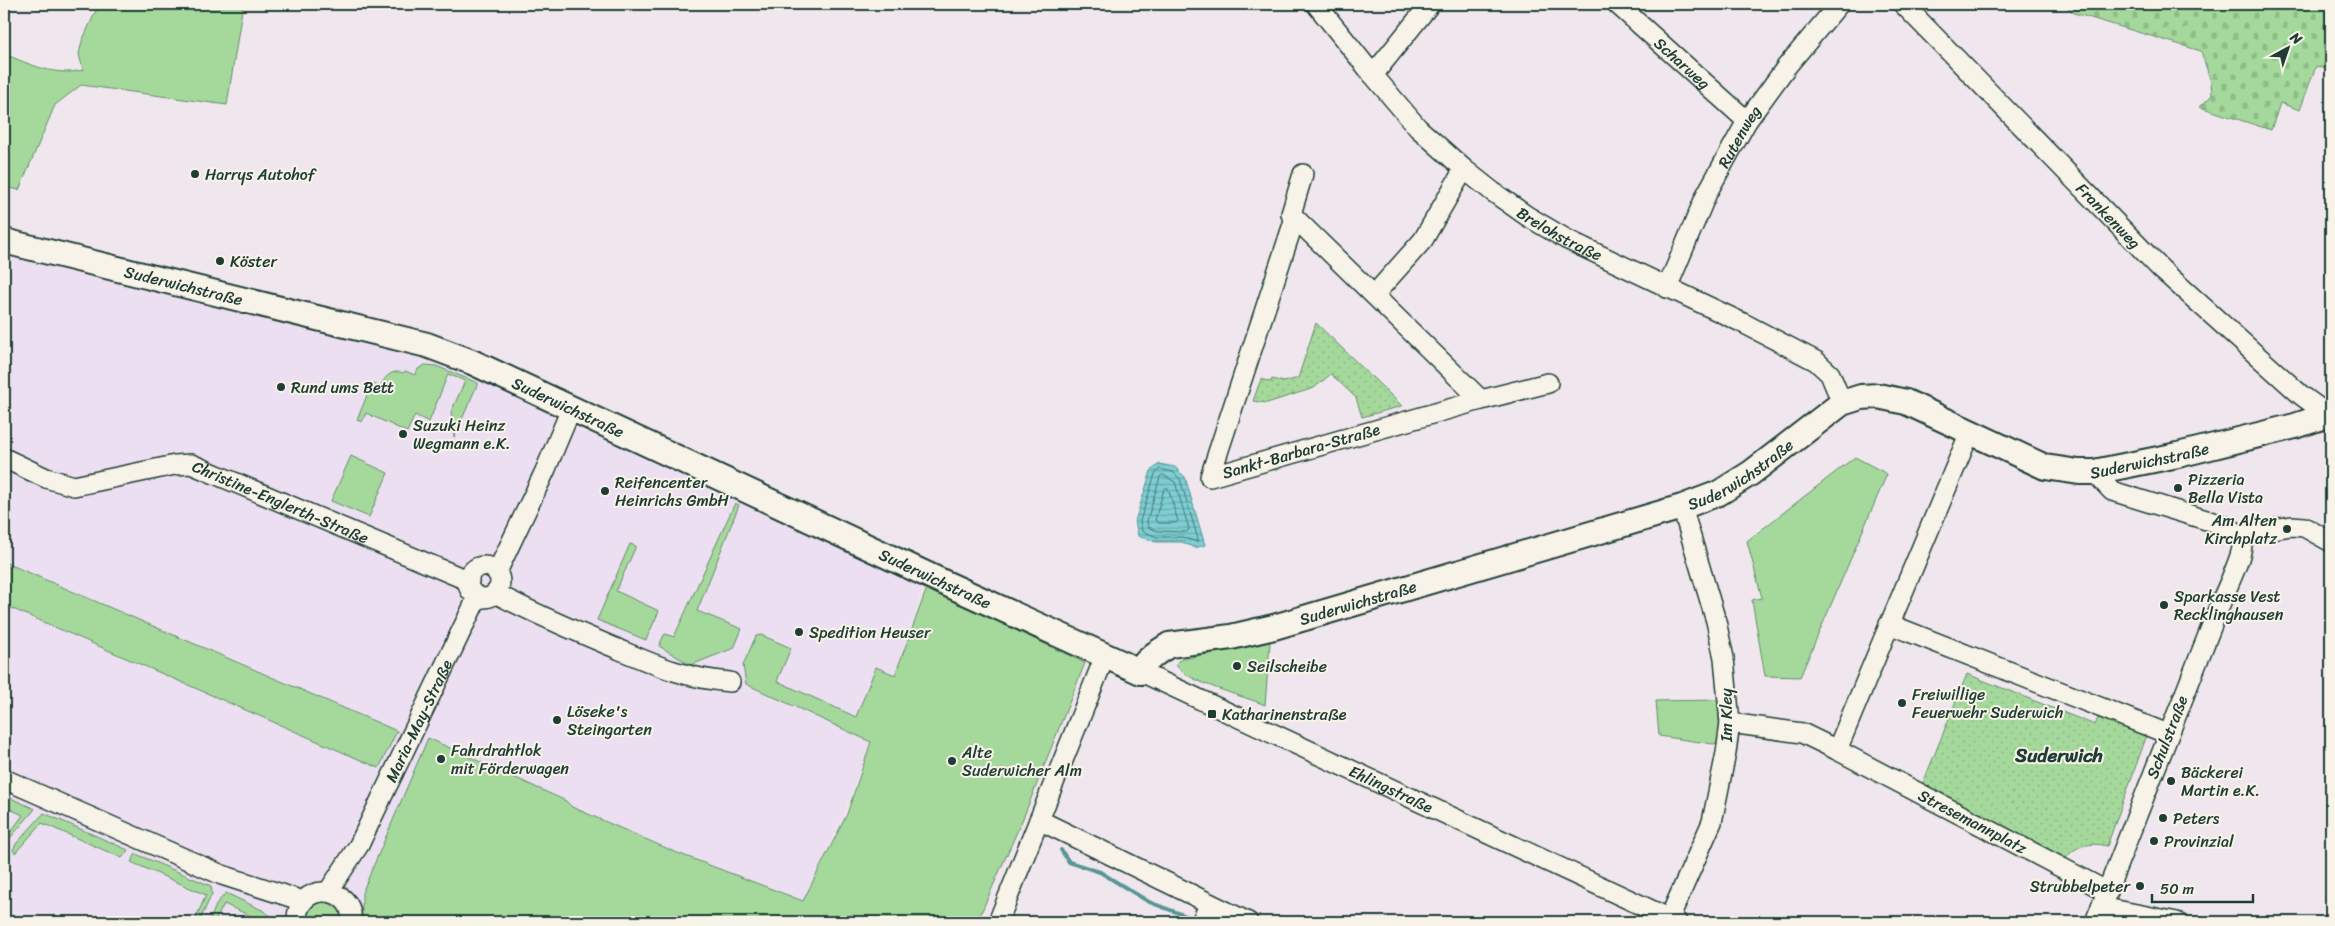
<svg xmlns="http://www.w3.org/2000/svg" width="2335" height="926" viewBox="0 0 2335 926" font-family="Sriracha,sans-serif">
  <defs>
    <pattern id="cemetery-stones" width="16" height="16" patternUnits="userSpaceOnUse" patternTransform="scale(1.25)"><rect width="16" height="16" fill="#a5d99c"/><path d="M2 7V4a2 2 0 0 1 4 0v3zM10 15v-3a2 2 0 0 1 4 0v3z" fill="#8ebb87"/></pattern>
    <pattern id="park-dots" width="8" height="8" patternUnits="userSpaceOnUse" patternTransform="scale(1.25)"><rect width="8" height="8" fill="#a5d99c"/><path d="M2 2h.1M6 6h.1" fill="none" stroke="#8ebb87" stroke-width="1.8" stroke-linecap="round"/></pattern>
    <pattern id="water-rules" width="6" height="5" patternUnits="userSpaceOnUse" patternTransform="scale(1.25)"><rect width="6" height="5" fill="#7ecfd4"/><path d="M0 2.5h6" fill="none" stroke="#67a9ad"/></pattern>
  </defs>
  <rect width="100%" height="100%" fill="#f0e7ee"/>
  <filter id="ink" filterUnits="userSpaceOnUse"><feTurbulence type="fractalNoise" baseFrequency=".02" numOctaves="2"/><feDisplacementMap in="SourceGraphic" scale="10" xChannelSelector="R" yChannelSelector="G"/><feConvolveMatrix kernelMatrix="1 2 1 2 8 2 1 2 1" color-interpolation-filters="sRGB"/></filter>
  <g filter="url(#ink)">
    <polygon fill="#ecdff2" points="4,254 104,268 407,347 494,384 571,426 641,456 924,585 895,675 843,817 803,901 675,852 572,807 566,801 428,738 362,895 362,922 4,922"/>
    <g fill="#a5d99c" stroke="#628b68">
      <path d="M99 4H243L227 105 81 85 55 105 19 190 4 187V54C30 64 54 77 83 70L79 54 82 41Z"/>
      <path d="M425 365 436 366 478 383 454 437 451 412 465 381 448 374 429 422 415 415 407 432 366 413 362 422 357 420 372 383 380 387C385 377 391 369 403 373L405 371 415 375 418 369Z"/>
      <polygon points="351,456 388,473 369,517 331,501"/>
      <polygon points="1855,457 1887,474 1800,677 1765,676 1752,600 1762,598 1747,541"/>
      <polygon points="735,503 739,505 697,611 742,629 734,648 691,665 659,646 664,635 666,634 674,637"/>
      <polygon points="630,544 636,546 616,591 659,611 646,640 597,620"/>
      <polygon points="4,562 397,731 379,768 4,605"/>
      <polygon points="927,588 1085,663 1024,816 977,922 362,922 362,893 428,738 566,801 572,807 675,852 803,901 847,814 871,742 746,684 743,665 756,636 761,635 791,648 777,681 856,717 876,667 895,675"/>
      <path d="M1270 642 1265 705C1245 696 1187 683 1176 665L1178 661 1182 659Z"/>
      <polygon points="1719,700 1719,743 1713,744 1659,736 1656,701"/>
      <polygon points="4,795 35,809 10,838 5,840 23,815 4,806"/>
      <polygon points="44,813 128,850 122,858 42,823 15,853 13,850 16,844"/>
      <polygon points="136,854 211,886 212,894 199,922 194,922 206,895 131,862"/>
      <polygon points="226,893 262,910 280,922 264,922 224,904 215,922 209,922 217,903"/>
      <path d="M323 902 329 903 339 910 342 922H306C308 911 311 904 323 902Z"/>
    </g>
    <polygon fill="url(#cemetery-stones)" stroke="#628b68" points="2064,4 2331,4 2331,70 2316,66 2300,110 2280,103 2271,130 2200,107 2212,95 2211,82 2201,51 2074,13"/>
    <g fill="url(#park-dots)" stroke="#628b68">
      <polygon points="1316,323 1402,406 1362,417 1356,398 1331,374 1314,388 1267,403 1253,401 1261,379 1271,382 1272,379 1284,382 1298,378"/>
      <path d="M1967 674 2095 725 2098 718 2147 735 2107 846C2090 842 2074 845 2064 861L1921 788Z"/>
    </g>
    <polygon fill="url(#water-rules)" stroke="#589594" points="1159,464 1175,467 1185,477 1205,545 1195,548 1182,542 1156,542 1138,536 1135,521 1151,471"/>
    <g fill="none" stroke-linecap="round" stroke-linejoin="round">
      <g stroke="#457774" stroke-width="1">
        <polygon points="1160,469 1173,472 1180,479 1198,539 1197,542 1182,537 1157,537 1142,531 1140,521 1155,474"/>
        <polygon points="1163,475 1175,482 1189,529 1187,532 1158,531 1148,527 1147,521 1160,477"/>
        <polygon points="1168,488 1178,521 1176,523 1159,523 1155,520 1164,489"/>
      </g>
      <polyline stroke="#589594" stroke-width="4" points="1061,850 1069,862 1100,872 1149,902 1189,917"/>
      <defs>
        <g id="minor">
          <path id="s1" d="M1316 4 1373 75 1418 128 1464 169 1493 192 1527 216 1566 239 1743 323 1816 361 1830 374 1842 403"/>
          <path id="s2" d="M1617 4 1747 121"/>
          <path id="s3" d="M1903 4 2161 269 2301 395 2327 414"/>
          <polyline points="1373,75 1430,4"/>
          <polygon points="1295,218 1481,400 1210,477"/>
          <polyline points="1295,218 1291,214 1303,174"/>
          <path id="s4" d="M1667 288 1707 193 1747 121 1787 66 1839 4"/>
          <polyline points="1374,295 1423,240 1464,169"/>
          <polyline points="1481,400 1548,383"/>
          <path id="s5" d="M1970 432 1837 750 2108 892"/>
          <path id="s6" d="M4 458 46 478 74 486 175 465 191 464 469 581"/>
          <path d="M2094 472 2112 491 2229 527C2234 531 2241 535 2242 542 2244 554 2226 589 2221 602L2095 922"/>
          <polyline points="2238,535 2291,526 2304,527 2331,542"/>
          <circle cx="484" cy="582" r="16"/>
          <polyline points="497,572 545,471 571,409"/>
          <path d="M495 593C531 612 568 628 606 644 651 663 681 678 730 682"/>
          <polyline points="1889,624 2168,734"/>
          <path id="s7" d="M1141 672 1677 922"/>
          <polyline points="1730,723 1802,733 1837,750"/>
          <polyline points="4,779 222,875 303,901"/>
          <polyline points="1039,820 1248,922"/>
          <path id="s8" d="M328 892 359 845 478 596"/>
          <polyline points="2101,907 2177,922"/>
          <polyline points="1669,919 1712,822 1726,753 1730,723 1724,658 1716,621 1682,507"/>
          <path d="M297 922C295 880 356 884 351 922"/>
          <polyline points="998,922 1105,656"/>
          <polyline points="1201,922 1210,904"/>
        </g>
        <g id="major">
          <path id="s9" d="M4 241 427 345 472 362 945 583 1141 672 1146 662 1155 654 1169 645 1231 637 1274 627 1682 507 1719 493 1751 473 1842 403 1861 397 1878 396 1906 402 2045 467 2079 472H2094L2178 455 2295 426 2331 414"/>
        </g>
      </defs>
      <use href="#minor" stroke="#1f3d34" stroke-width="22"/>
      <use href="#major" stroke="#1f3d34" stroke-width="28"/>
      <use href="#minor" stroke="#f7f3e8" stroke-width="19"/>
      <use href="#major" stroke="#f7f3e8" stroke-width="24"/>
    </g>
  </g>
  <g fill="#1f3d34" stroke="#f7f3e8" stroke-width="2">
    <circle cx="195" cy="174" r="5"/>
    <circle cx="220" cy="261" r="5"/>
    <circle cx="281" cy="387" r="5"/>
    <circle cx="403" cy="434" r="5"/>
    <circle cx="2178" cy="488" r="5"/>
    <circle cx="605" cy="491" r="5"/>
    <circle cx="2287" cy="529" r="5"/>
    <circle cx="2164" cy="605" r="5"/>
    <circle cx="799" cy="632" r="5"/>
    <circle cx="1237" cy="666" r="5"/>
    <circle cx="1902" cy="703" r="5"/>
    <rect x="1207" y="709" width="10" height="10" rx="2.5"/>
    <circle cx="557" cy="720" r="5"/>
    <circle cx="441" cy="759" r="5"/>
    <circle cx="952" cy="761" r="5"/>
    <circle cx="2171" cy="781" r="5"/>
    <circle cx="2163" cy="818" r="5"/>
    <circle cx="2154" cy="841" r="5"/>
    <circle cx="2140" cy="886" r="5"/>
  </g>
  <g text-anchor="middle" dominant-baseline="central" stroke-width="4" stroke-linejoin="round" paint-order="stroke">
    <g font-size="16" fill="#1f3d34" stroke="#f7f3e8">
      <text stroke="none"><textPath href="#s2" startOffset="88">Scharweg</textPath></text>
      <text stroke="none"><textPath href="#s4" startOffset="168">Rutenweg</textPath></text>
      <text stroke="none"><textPath href="#s3" startOffset="295">Frankenweg</textPath></text>
      <text stroke="none"><textPath href="#s1" startOffset="338">Brelohstraße</textPath></text>
      <text stroke="none"><textPath href="#s9" startOffset="185">Suderwichstraße</textPath></text>
      <text stroke="none"><textPath href="#s9" startOffset="590">Suderwichstraße</textPath></text>
      <text transform="translate(1301 451) rotate(-16)">Sankt-Barbara-Straße</text>
      <text stroke="none"><textPath href="#s9" startOffset="2310">Suderwichstraße</textPath></text>
      <text stroke="none"><textPath href="#s9" startOffset="1860">Suderwichstraße</textPath></text>
      <text stroke="none"><textPath href="#s6" startOffset="292">Christine-Englerth-Straße</textPath></text>
      <text stroke="none"><textPath href="#s9" startOffset="995">Suderwichstraße</textPath></text>
      <text stroke="none"><textPath href="#s9" startOffset="1455">Suderwichstraße</textPath></text>
      <text transform="translate(1726 715) rotate(-90)">Im Kley</text>
      <text stroke="none"><textPath href="#s8" startOffset="194">Maria-May-Straße</textPath></text>
      <text transform="translate(2167 737) rotate(-69)">Schulstraße</text>
      <text stroke="none"><textPath href="#s7" startOffset="276">Ehlingstraße</textPath></text>
      <text stroke="none"><textPath href="#s5" startOffset="498">Stresemannplatz</textPath></text>
    </g>
    <g font-size="16" fill="#1f3d34" stroke="#f7f3e8" text-anchor="start">
      <text x="205" y="174">Harrys Autohof</text>
      <text x="230" y="261">Köster</text>
      <text x="291" y="387">Rund ums Bett</text>
      <text x="413" y="425">Suzuki Heinz<tspan x="413" dy="18">Wegmann e.K.</tspan></text>
      <text x="2188" y="479">Pizzeria<tspan x="2188" dy="18">Bella Vista</tspan></text>
      <text x="615" y="482">Reifencenter<tspan x="615" dy="18">Heinrichs GmbH</tspan></text>
      <text x="2277" y="520" text-anchor="end">Am Alten<tspan x="2277" dy="18">Kirchplatz</tspan></text>
      <text x="2174" y="596">Sparkasse Vest<tspan x="2174" dy="18">Recklinghausen</tspan></text>
      <text x="809" y="632">Spedition Heuser</text>
      <text x="1247" y="666">Seilscheibe</text>
      <text x="1912" y="694">Freiwillige<tspan x="1912" dy="18">Feuerwehr Suderwich</tspan></text>
      <text x="567" y="711">Löseke's<tspan x="567" dy="18">Steingarten</tspan></text>
      <text x="1222" y="714">Katharinenstraße</text>
      <text x="451" y="750">Fahrdrahtlok<tspan x="451" dy="18">mit Förderwagen</tspan></text>
      <text x="962" y="752">Alte<tspan x="962" dy="18">Suderwicher Alm</tspan></text>
      <text x="2181" y="772">Bäckerei<tspan x="2181" dy="18">Martin e.K.</tspan></text>
      <text x="2173" y="818">Peters</text>
      <text x="2164" y="841">Provinzial</text>
      <text x="2130" y="886" text-anchor="end">Strubbelpeter</text>
    </g>
    <g font-size="19" font-weight="bold" fill="#1f3d34" stroke="#f7f3e8">
      <text x="2059" y="755">Suderwich</text>
    </g>
  </g>
  <rect width="2335" height="926" fill="none" stroke="#f7f3e8" stroke-width="20"/>
  <rect x="10" y="10" width="2315" height="906" fill="none" stroke="#1f3d34" stroke-width="2" filter="url(#ink)"/>
  <g transform="translate(2288 48) rotate(40)" stroke="#f7f3e8" stroke-width="4" paint-order="stroke">
  <path d="M0-4L9 19L0 12L-9 19Z" fill="#1f3d34"/>
  <text y="-8" font-size="14" font-weight="bold" text-anchor="middle" fill="#1f3d34">N</text>
  </g>
  <path d="M2152 894v8h101v-8" fill="none" stroke="#1f3d34" stroke-width="2.5"/>
  <text x="2160" y="894" font-size="15" fill="#1f3d34" stroke="#f7f3e8" stroke-width="4" paint-order="stroke">50 m</text>
</svg>
